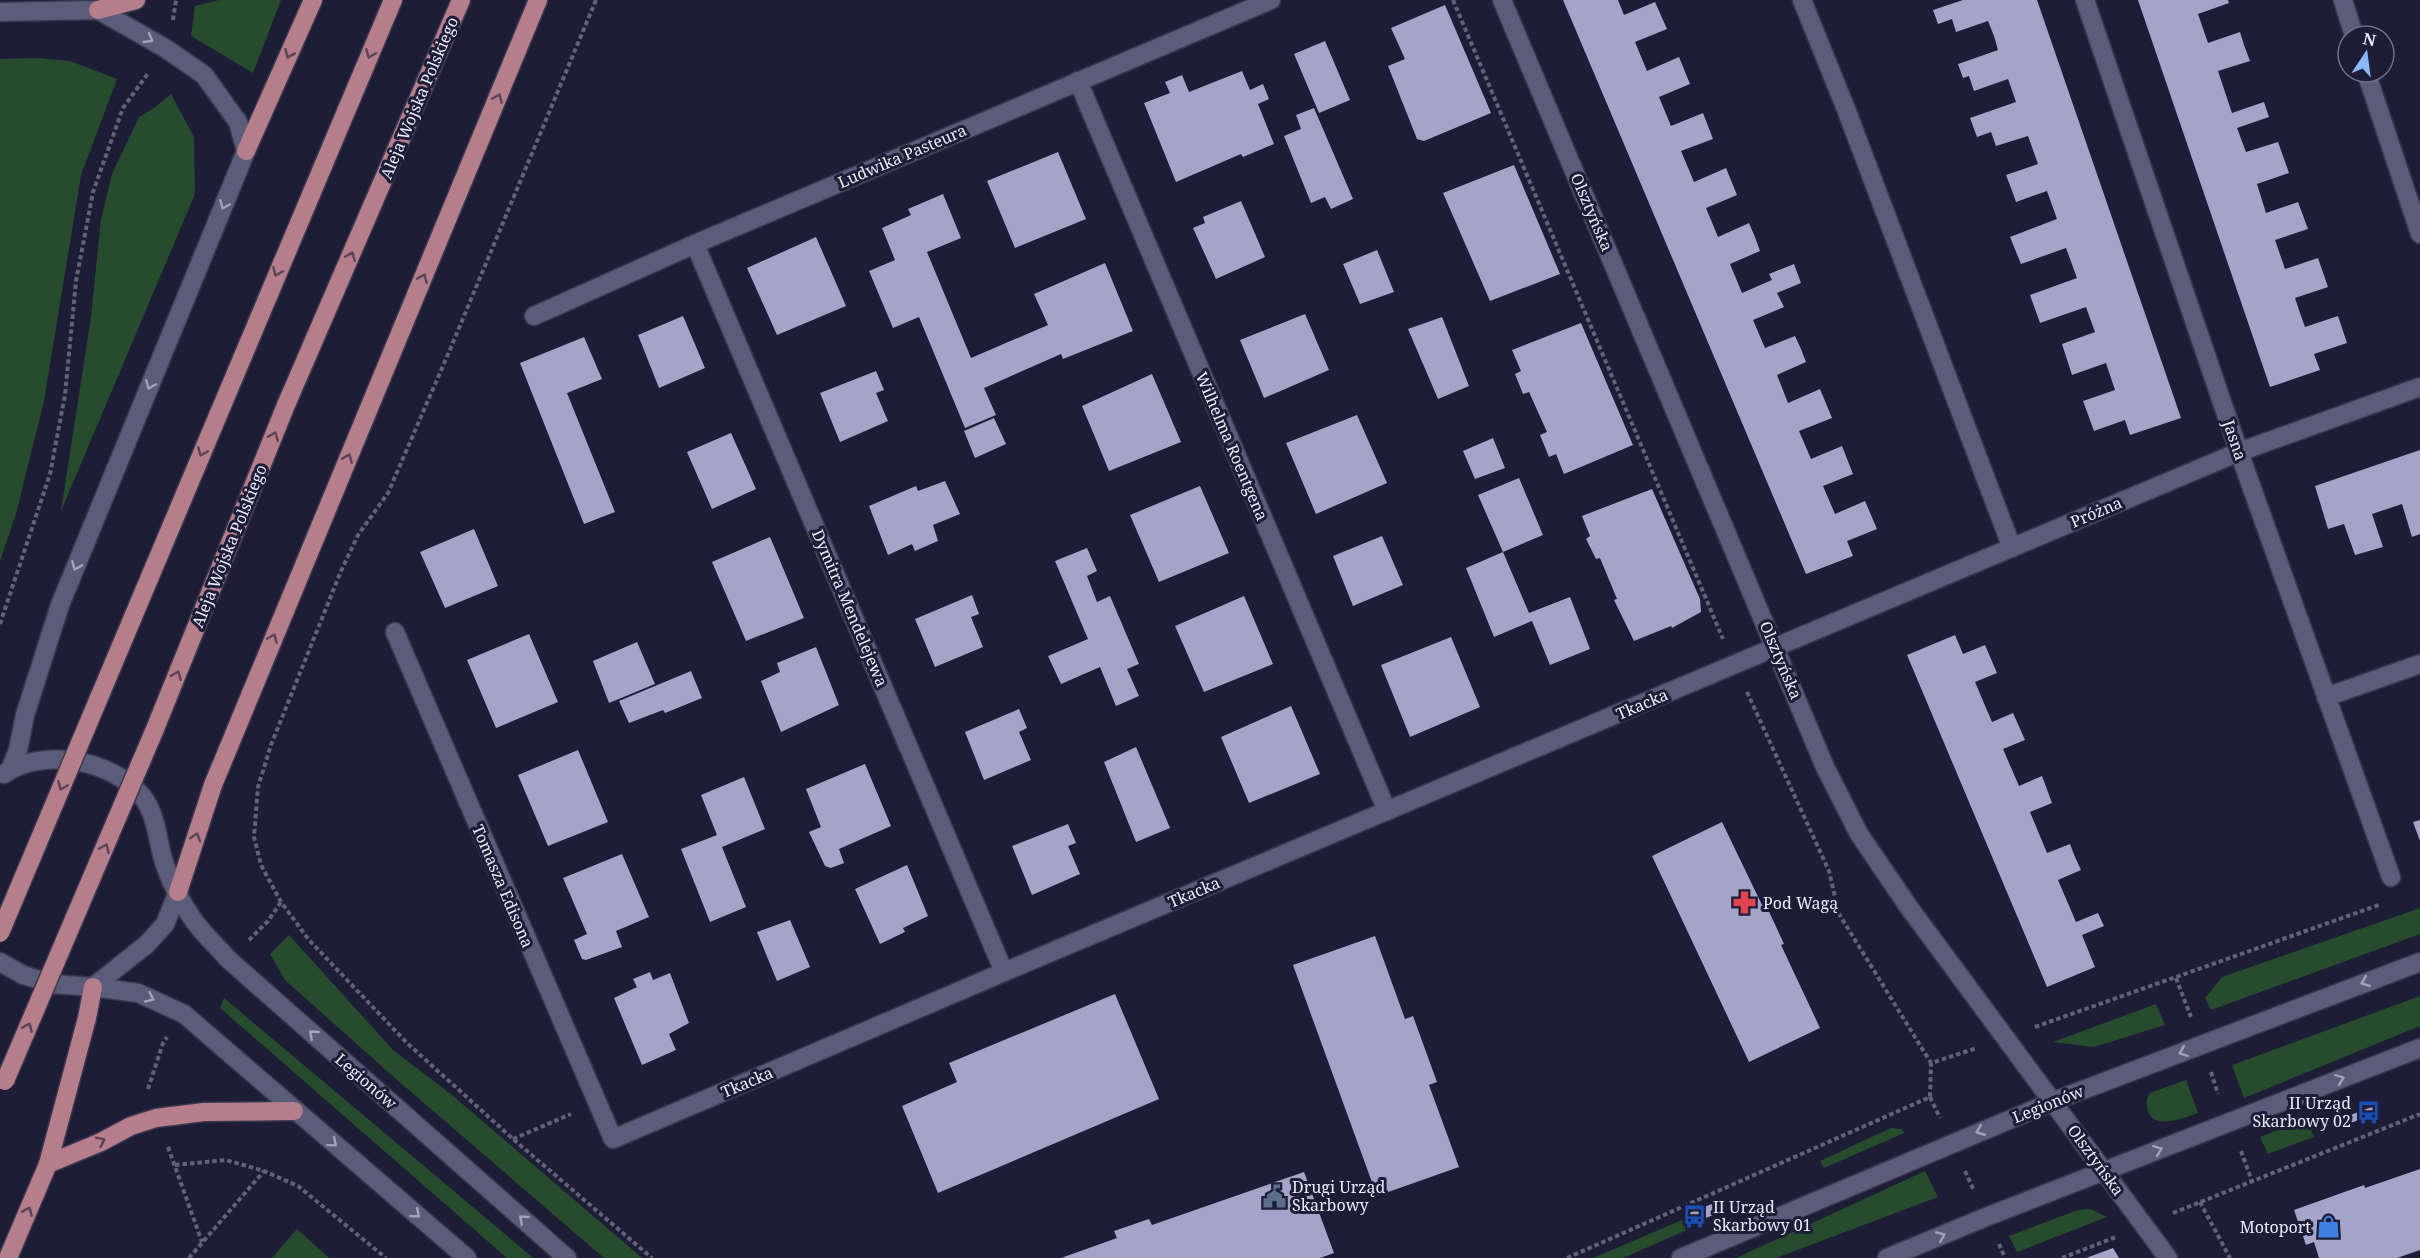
<svg xmlns="http://www.w3.org/2000/svg" width="2420" height="1258" viewBox="0 0 2420 1258" font-family="'Noto Serif',serif">
  <rect width="100%" height="100%" fill="#1e1d37"/>
  <g fill="#274c2d">
    <polygon points="219,0 281,0 253,73 191,36 195,6"/>
    <polygon points="36,58 70,61 117,79 81,175 44,401 16,514 0,561 0,59"/>
    <polygon points="171,94 194,137 195,194 61,511 91,317 101,219 112,174 139,117 154,108"/>
    <polygon points="2420,908 2420,934 2211,1010 2205,998 2222,977"/>
    <polygon points="289,935 393,1050 452,1095 642,1258 604,1258 396,1079 285,980 270,954"/>
    <polygon points="2420,996 2420,1026 2244,1098 2232,1065"/>
    <polygon points="224,998 512,1240 533,1258 507,1258 220,1008"/>
    <polygon points="2156,1004 2165,1025 2094,1047 2053,1042"/>
    <path d="M2186 1080 2198 1113C2184 1118 2150 1132 2147 1107 2146 1101 2147 1098 2150 1093Z"/>
    <polygon points="2307,1119 2314,1137 2268,1154 2260,1137"/>
    <polygon points="1891,1128 1902,1129 1904,1133 1824,1168 1820,1161"/>
    <polygon points="1925,1171 1938,1197 1776,1258 1736,1258"/>
    <polygon points="2090,1209 2107,1217 2017,1252 2009,1236 2078,1210"/>
    <polygon points="1682,1220 1687,1230 1623,1258 1593,1258"/>
    <polygon points="297,1229 329,1258 272,1258"/>
  </g>
  <g fill="#a3a4c7">
    <polygon points="1563,0 1618,0 1624,15 1655,2 1667,29 1635,42 1647,71 1679,57 1690,84 1659,97 1671,126 1703,113 1713,139 1681,151 1694,182 1726,168 1737,195 1706,208 1718,237 1749,223 1755,237 1760,251 1730,264 1742,293 1772,280 1769,274 1794,264 1801,283 1777,293 1784,307 1753,320 1765,348 1795,336 1801,349 1806,362 1777,375 1788,403 1820,389 1832,418 1799,431 1811,459 1842,446 1853,474 1823,486 1835,514 1865,501 1877,529 1847,541 1853,556 1806,574"/>
    <polygon points="1963,0 2037,0 2181,418 2130,435 2125,420 2094,431 2083,401 2115,390 2106,363 2072,375 2062,344 2095,332 2086,307 2040,323 2030,295 2077,278 2066,248 2021,264 2010,237 2057,219 2047,191 2016,202 2011,188 2006,175 2038,164 2028,136 1996,146 1991,132 1977,137 1970,118 2016,102 2008,79 1974,91 1969,76 1963,78 1958,64 1998,50 1994,36 1988,21 1956,32 1952,19 1938,24 1933,10"/>
    <polygon points="2138,0 2228,0 2229,3 2198,14 2208,43 2240,32 2244,45 2250,61 2218,71 2232,113 2264,102 2269,117 2237,128 2246,152 2278,142 2289,173 2257,184 2266,213 2298,202 2308,229 2275,240 2285,269 2318,258 2328,287 2295,298 2300,313 2305,327 2338,316 2347,343 2314,354 2320,370 2270,387"/>
    <polygon points="1445,5 1491,113 1424,141 1417,139 1388,66 1405,59 1391,28"/>
    <polygon points="1325,41 1350,100 1319,113 1294,54"/>
    <polygon points="1242,71 1250,90 1263,84 1269,99 1258,104 1274,144 1243,157 1241,154 1176,182 1144,103 1170,93 1165,82 1182,75 1189,92"/>
    <polygon points="1314,108 1353,199 1331,209 1325,197 1311,203 1284,136 1301,129 1296,115"/>
    <polygon points="1058,152 1086,219 1015,248 987,181"/>
    <polygon points="1514,165 1560,274 1490,301 1443,193"/>
    <polygon points="943,194 961,238 927,252 971,358 1048,325 1034,294 1105,263 1133,331 1063,359 1061,354 984,388 996,415 965,428 919,317 893,328 869,271 895,260 882,228 911,215 908,209"/>
    <polygon points="1241,201 1265,257 1216,279 1193,228 1205,223 1203,217"/>
    <polygon points="816,237 846,306 777,335 747,268"/>
    <polygon points="1377,250 1394,292 1360,304 1343,264"/>
    <polygon points="1305,314 1329,370 1264,398 1240,340"/>
    <polygon points="683,316 705,368 659,388 638,335"/>
    <polygon points="1442,317 1469,386 1438,399 1408,329"/>
    <polygon points="1581,323 1633,445 1564,474 1556,454 1549,457 1540,435 1547,432 1529,392 1523,394 1515,374 1521,371 1512,350"/>
    <polygon points="584,337 602,379 567,393 615,512 584,524 520,363"/>
    <polygon points="876,371 884,390 876,393 888,421 840,442 820,393"/>
    <polygon points="1152,374 1181,442 1109,471 1082,406"/>
    <polygon points="1357,415 1387,483 1316,514 1286,443"/>
    <polygon points="994,418 1006,444 975,458 964,431"/>
    <polygon points="731,433 756,489 712,509 687,452"/>
    <polygon points="1493,438 1505,468 1475,479 1463,451"/>
    <polygon points="2420,450 2420,534 2412,537 2402,504 2372,514 2383,547 2355,555 2344,524 2328,529 2315,486"/>
    <polygon points="1519,478 1543,535 1503,552 1478,495"/>
    <polygon points="945,481 960,514 933,525 938,541 915,551 912,544 888,555 869,506 916,486 918,491"/>
    <polygon points="1200,486 1229,553 1159,582 1130,515"/>
    <polygon points="1652,489 1700,599 1701,612 1672,628 1671,626 1634,641 1614,600 1617,599 1600,558 1596,559 1586,539 1590,536 1582,516"/>
    <polygon points="474,529 498,586 445,608 420,552"/>
    <polygon points="1382,536 1403,585 1353,606 1333,556"/>
    <polygon points="770,537 804,618 746,641 712,562"/>
    <polygon points="1087,548 1097,571 1087,576 1097,602 1110,596 1139,664 1127,669 1139,696 1116,706 1100,667 1061,684 1048,656 1088,639 1055,561"/>
    <polygon points="1503,552 1529,613 1570,597 1590,649 1550,665 1532,621 1494,637 1466,568"/>
    <polygon points="972,595 979,614 971,617 983,647 935,667 915,619"/>
    <polygon points="1244,596 1273,664 1204,692 1175,626"/>
    <polygon points="529,634 558,702 496,728 467,660"/>
    <polygon points="1955,635 1963,654 1985,645 1997,673 1975,682 1992,722 2013,713 2025,740 2003,749 2019,786 2042,776 2052,803 2030,812 2047,853 2070,844 2075,857 2081,870 2058,880 2076,922 2098,913 2104,926 2082,935 2095,967 2047,987 1907,655"/>
    <polygon points="1451,637 1480,707 1410,737 1381,665"/>
    <polygon points="637,642 655,684 609,703 593,661"/>
    <polygon points="816,647 839,705 781,732 761,681 780,672 777,663"/>
    <polygon points="691,671 702,698 665,713 663,710 629,723 619,701"/>
    <polygon points="1291,706 1320,774 1249,803 1221,737"/>
    <polygon points="1019,709 1027,728 1019,732 1031,760 984,780 965,732"/>
    <polygon points="1136,747 1170,828 1136,842 1104,762"/>
    <polygon points="578,750 608,822 548,846 518,775"/>
    <polygon points="865,764 891,826 839,849 844,863 831,868 825,866 809,832 821,827 806,789"/>
    <polygon points="744,777 765,829 722,847 746,907 710,922 681,849 717,835 701,795"/>
    <polygon points="2420,820 2420,841 2413,822"/>
    <polygon points="1722,822 1762,905 1765,903 1784,944 1781,945 1820,1028 1749,1062 1652,856"/>
    <polygon points="1068,824 1076,843 1068,846 1080,874 1032,895 1012,846"/>
    <polygon points="622,854 649,917 616,931 622,947 586,960 582,959 574,940 587,934 563,878"/>
    <polygon points="907,865 928,916 903,928 905,932 880,944 855,889"/>
    <polygon points="790,920 810,967 777,981 757,932"/>
    <polygon points="1375,936 1405,1019 1413,1016 1437,1082 1429,1085 1459,1167 1377,1196 1293,965"/>
    <polygon points="650,972 653,980 670,973 689,1023 669,1034 676,1050 642,1065 614,998 637,987 633,979"/>
    <polygon points="1115,994 1159,1099 938,1193 902,1106 957,1082 949,1063"/>
    <polygon points="2374,1106 2376,1113 2351,1123 2348,1116"/>
    <polygon points="2420,1169 2420,1250 2397,1258 2319,1258 2314,1242 2306,1245 2294,1210 2364,1185 2365,1188"/>
    <polygon points="1304,1172 1334,1253 1320,1258 1061,1258 1117,1238 1114,1231 1149,1219 1152,1225"/>
    <polygon points="1712,1204 1716,1214 1690,1224 1686,1214"/>
    <polygon points="2113,1248 2119,1258 2086,1258"/>
  </g>
  <g fill="none" stroke-linecap="round" stroke-linejoin="round">
    <defs>
      <g id="minor">
        <polyline points="1502,0 1825,767 1859,834 1908,906 2168,1258"/>
        <polyline points="1802,0 1846,109 2012,548"/>
        <polyline points="2085,0 2239,452 2391,877"/>
        <polyline points="2343,0 2354,36"/>
        <polyline points="0,12 98,10 165,48 204,75 238,122 246,151 60,605 25,715 18,750 10,770"/>
        <polyline points="2366,72 2420,234"/>
        <polyline points="1078,81 1387,811"/>
        <polyline points="695,244 1004,972"/>
        <polyline points="534,316 695,244 1271,0"/>
        <polyline points="395,632 613,1139 1004,972 2239,452 2420,387"/>
        <polyline points="2326,697 2420,664"/>
        <path d="M4 774C44 747 112 760 142 796 158 816 157 843 165 865 171 883 182 903 192 918 202 933 217 946 228 959L567 1258"/>
        <polyline points="0,962 23,975 53,984 93,987 138,993 184,1014 467,1258"/>
        <polyline points="93,987 147,944 165,924 178,892"/>
        <polyline points="1681,1258 2054,1101 2420,962"/>
        <polyline points="1887,1258 1986,1217 2420,1048"/>
      </g>
      <g id="major">
        <polyline points="98,10 136,0"/>
        <polyline points="246,151 313,0"/>
        <polyline points="101,693 393,0"/>
        <polyline points="155,729 286,405 461,0"/>
        <polyline points="178,892 213,785 538,0"/>
        <polyline points="48,1164 101,1142 131,1126 156,1118 204,1112 294,1111"/>
        <polyline points="8,1258 48,1164 87,1018 93,987"/>
      </g>
    </defs>
    <use href="#minor" stroke="#3a384f" stroke-width="21"/>
    <use href="#major" stroke="#3a384f" stroke-width="21"/>
    <g stroke="#62627a" stroke-width="4" stroke-dasharray="4.5 3" stroke-linecap="butt">
      <polyline points="596,0 449,352 388,493 358,535 341,571 271,745 258,787 254,837 261,865 281,902 309,940 407,1043 513,1139 652,1258"/>
      <polyline points="1453,0 1723,639"/>
      <polyline points="173,20 176,0"/>
      <polyline points="0,624 50,474 65,395 76,281 93,192 123,108 149,72"/>
      <polyline points="1747,692 1829,871 1839,914 1931,1063"/>
      <polyline points="249,940 268,921 281,902"/>
      <polyline points="2176,978 2191,1017"/>
      <polyline points="2035,1027 2379,905"/>
      <polyline points="2211,1072 2218,1094"/>
      <polyline points="148,1089 163,1043 167,1037"/>
      <polyline points="1930,1097 1940,1118"/>
      <polyline points="513,1139 571,1114"/>
      <polyline points="168,1147 202,1242"/>
      <polyline points="2241,1151 2252,1181"/>
      <polyline points="175,1165 226,1160 264,1171 298,1186 386,1258"/>
      <polyline points="1965,1171 1974,1191"/>
      <polyline points="2200,1202 2230,1258"/>
      <polyline points="2173,1213 2420,1114"/>
      <polyline points="1999,1244 2005,1258"/>
      <polyline points="189,1258 264,1171"/>
      <polyline points="1567,1258 1930,1097 1931,1063 1977,1048"/>
      <polyline points="2062,1258 2116,1237"/>
    </g>
    <use href="#minor" stroke="#5b5b7a" stroke-width="18"/>
    <use href="#major" stroke="#b67d8a" stroke-width="18"/>
    <defs>
      <g id="major-bridge">
        <polyline points="0,933 101,693"/>
        <polyline points="5,1081 155,729"/>
      </g>
    </defs>
    <use href="#major-bridge" stroke="#3a384f" stroke-width="21" stroke-linecap="butt"/>
    <use href="#major-bridge" stroke="#b67d8a" stroke-width="18"/>
  </g>
  <defs><path id="oneway-chevron" d="M-2-3.5L2.5 0L-2 3.5" fill="none" stroke-width="1.6" stroke-linecap="round" stroke-linejoin="round" transform="scale(1.5)"/></defs>
  <g stroke="#a2a3bc">
    <use href="#oneway-chevron" transform="translate(149 39) rotate(30)"/>
    <use href="#oneway-chevron" transform="translate(224 205) rotate(112)"/>
    <use href="#oneway-chevron" transform="translate(150 385) rotate(112)"/>
    <use href="#oneway-chevron" transform="translate(76 566) rotate(112)"/>
    <use href="#oneway-chevron" transform="translate(2365 982) rotate(159)"/>
    <use href="#oneway-chevron" transform="translate(150 998) rotate(25)"/>
    <use href="#oneway-chevron" transform="translate(313 1034) rotate(-139)"/>
    <use href="#oneway-chevron" transform="translate(2183 1052) rotate(159)"/>
    <use href="#oneway-chevron" transform="translate(2340 1079) rotate(-21)"/>
    <use href="#oneway-chevron" transform="translate(1980 1131) rotate(158)"/>
    <use href="#oneway-chevron" transform="translate(333 1143) rotate(40)"/>
    <use href="#oneway-chevron" transform="translate(2158 1150) rotate(-21)"/>
    <use href="#oneway-chevron" transform="translate(416 1214) rotate(41)"/>
    <use href="#oneway-chevron" transform="translate(523 1219) rotate(-139)"/>
    <use href="#oneway-chevron" transform="translate(1941 1236) rotate(-23)"/>
  </g>
  <g stroke="#5b4358">
    <use href="#oneway-chevron" transform="translate(289 54) rotate(114)"/>
    <use href="#oneway-chevron" transform="translate(370 54) rotate(113)"/>
    <use href="#oneway-chevron" transform="translate(498 98) rotate(-67)"/>
    <use href="#oneway-chevron" transform="translate(351 256) rotate(-67)"/>
    <use href="#oneway-chevron" transform="translate(277 272) rotate(113)"/>
    <use href="#oneway-chevron" transform="translate(423 278) rotate(-67)"/>
    <use href="#oneway-chevron" transform="translate(274 436) rotate(-68)"/>
    <use href="#oneway-chevron" transform="translate(202 452) rotate(113)"/>
    <use href="#oneway-chevron" transform="translate(348 458) rotate(-67)"/>
    <use href="#oneway-chevron" transform="translate(273 638) rotate(-67)"/>
    <use href="#oneway-chevron" transform="translate(177 675) rotate(-68)"/>
    <use href="#oneway-chevron" transform="translate(62 786) rotate(113)"/>
    <use href="#oneway-chevron" transform="translate(196 837) rotate(-72)"/>
    <use href="#oneway-chevron" transform="translate(105 848) rotate(-67)"/>
    <use href="#oneway-chevron" transform="translate(28 1027) rotate(-67)"/>
    <use href="#oneway-chevron" transform="translate(101 1141) rotate(-26)"/>
    <use href="#oneway-chevron" transform="translate(28 1211) rotate(-67)"/>
  </g>
  <defs>
    <symbol id="pharmacy-bare" viewBox="-9 -9 18 18"><path d="M-2-6h4v4h4v4h-4v4h-4v-4h-4v-4h4Z" fill="#e0444e" stroke="#1e1d37" stroke-width="2.5" paint-order="stroke"/></symbol>
    <symbol id="bus-bare" viewBox="-9 -9 18 18"><path d="M-5-6H5V4H4V6H2V4H-2V6H-4V4H-5ZM-3.5-4V0h7V-4ZM-3.5 1.2v1.5H-2V1.2ZM2 1.2v1.5H3.5V1.2Z" fill="#1a4fb4" stroke="#1e1d37" stroke-width="2.5" paint-order="stroke"/></symbol>
    <symbol id="civic-bare" viewBox="-9 -9 18 18"><path d="M-.6-6.5H3V-4.5H.6V-3L4-1V1h2V6H-6V1h2V-1L-.6-3ZM-1.2 2.5V6h2.4V2.5Z" fill="#5c6f8a" stroke="#1e1d37" stroke-width="2.5" paint-order="stroke"/></symbol>
    <symbol id="shop-bare" viewBox="-9 -9 18 18"><path d="M-5-2.5h2.3a2.7 3.5 0 0 1 5.4 0H5L5.5 6h-11ZM-1.5-2.5h3a1.5 2.3 0 0 0-3 0Z" fill="#3f7fe0" stroke="#1e1d37" stroke-width="2.5" paint-order="stroke"/></symbol>
  </defs>
  <g fill-rule="evenodd">
    <use href="#pharmacy-bare" x="1728" y="886" width="33" height="33"/>
    <use href="#bus-bare" x="2352" y="1096" width="33" height="33"/>
    <use href="#civic-bare" x="1258" y="1180" width="33" height="33"/>
    <use href="#bus-bare" x="1678" y="1200" width="33" height="33"/>
    <use href="#shop-bare" x="2312" y="1210" width="33" height="33"/>
  </g>
  <g text-anchor="middle" dominant-baseline="central" stroke-width="6" stroke-linejoin="round" paint-order="stroke">
    <g font-size="16" fill="#eaebfe" stroke="#1e1d37">
      <text transform="translate(419 98) rotate(-67)">Aleja Wojska Polskiego</text>
      <text transform="translate(902 156) rotate(-23)">Ludwika Pasteura</text>
      <text transform="translate(1592 212) rotate(67)">Olsztyńska</text>
      <text transform="translate(2235 440) rotate(71)">Jasna</text>
      <text transform="translate(1232 446) rotate(67)">Wilhelma Roentgena</text>
      <text transform="translate(2096 512) rotate(-23)">Próżna</text>
      <text transform="translate(229 546) rotate(-68)">Aleja Wojska Polskiego</text>
      <text transform="translate(850 608) rotate(67)">Dymitra Mendelejewa</text>
      <text transform="translate(1781 660) rotate(67)">Olsztyńska</text>
      <text transform="translate(1642 704) rotate(-23)">Tkacka</text>
      <text transform="translate(503 886) rotate(67)">Tomasza Edisona</text>
      <text transform="translate(1194 892) rotate(-23)">Tkacka</text>
      <text transform="translate(366 1081) rotate(41)">Legionów</text>
      <text transform="translate(747 1082) rotate(-23)">Tkacka</text>
      <text transform="translate(2048 1104) rotate(-22)">Legionów</text>
      <text transform="translate(2096 1160) rotate(54)">Olsztyńska</text>
    </g>
    <g font-size="16" fill="#eaebfe" stroke="#1e1d37" text-anchor="start">
      <text x="1763" y="903">Pod Wagą</text>
      <text x="2351" y="1103" text-anchor="end">II Urząd<tspan x="2351" dy="18">Skarbowy 02</tspan></text>
      <text x="1292" y="1187">Drugi Urząd<tspan x="1292" dy="18">Skarbowy</tspan></text>
      <text x="1713" y="1207">II Urząd<tspan x="1713" dy="18">Skarbowy 01</tspan></text>
      <text x="2311" y="1227" text-anchor="end">Motoport</text>
    </g>
  </g>
  <g transform="translate(2366 54) rotate(13)"><circle r="28" fill="#1e1d37" stroke="#706f87" stroke-width="1.5"/>
  <path d="M0-4.5L10 22L0 15L-10 22Z" fill="#8cb9fc"/>
  <text y="-9" font-size="16" font-weight="bold" text-anchor="middle" fill="#eaebfe">N</text>
  </g>
</svg>
